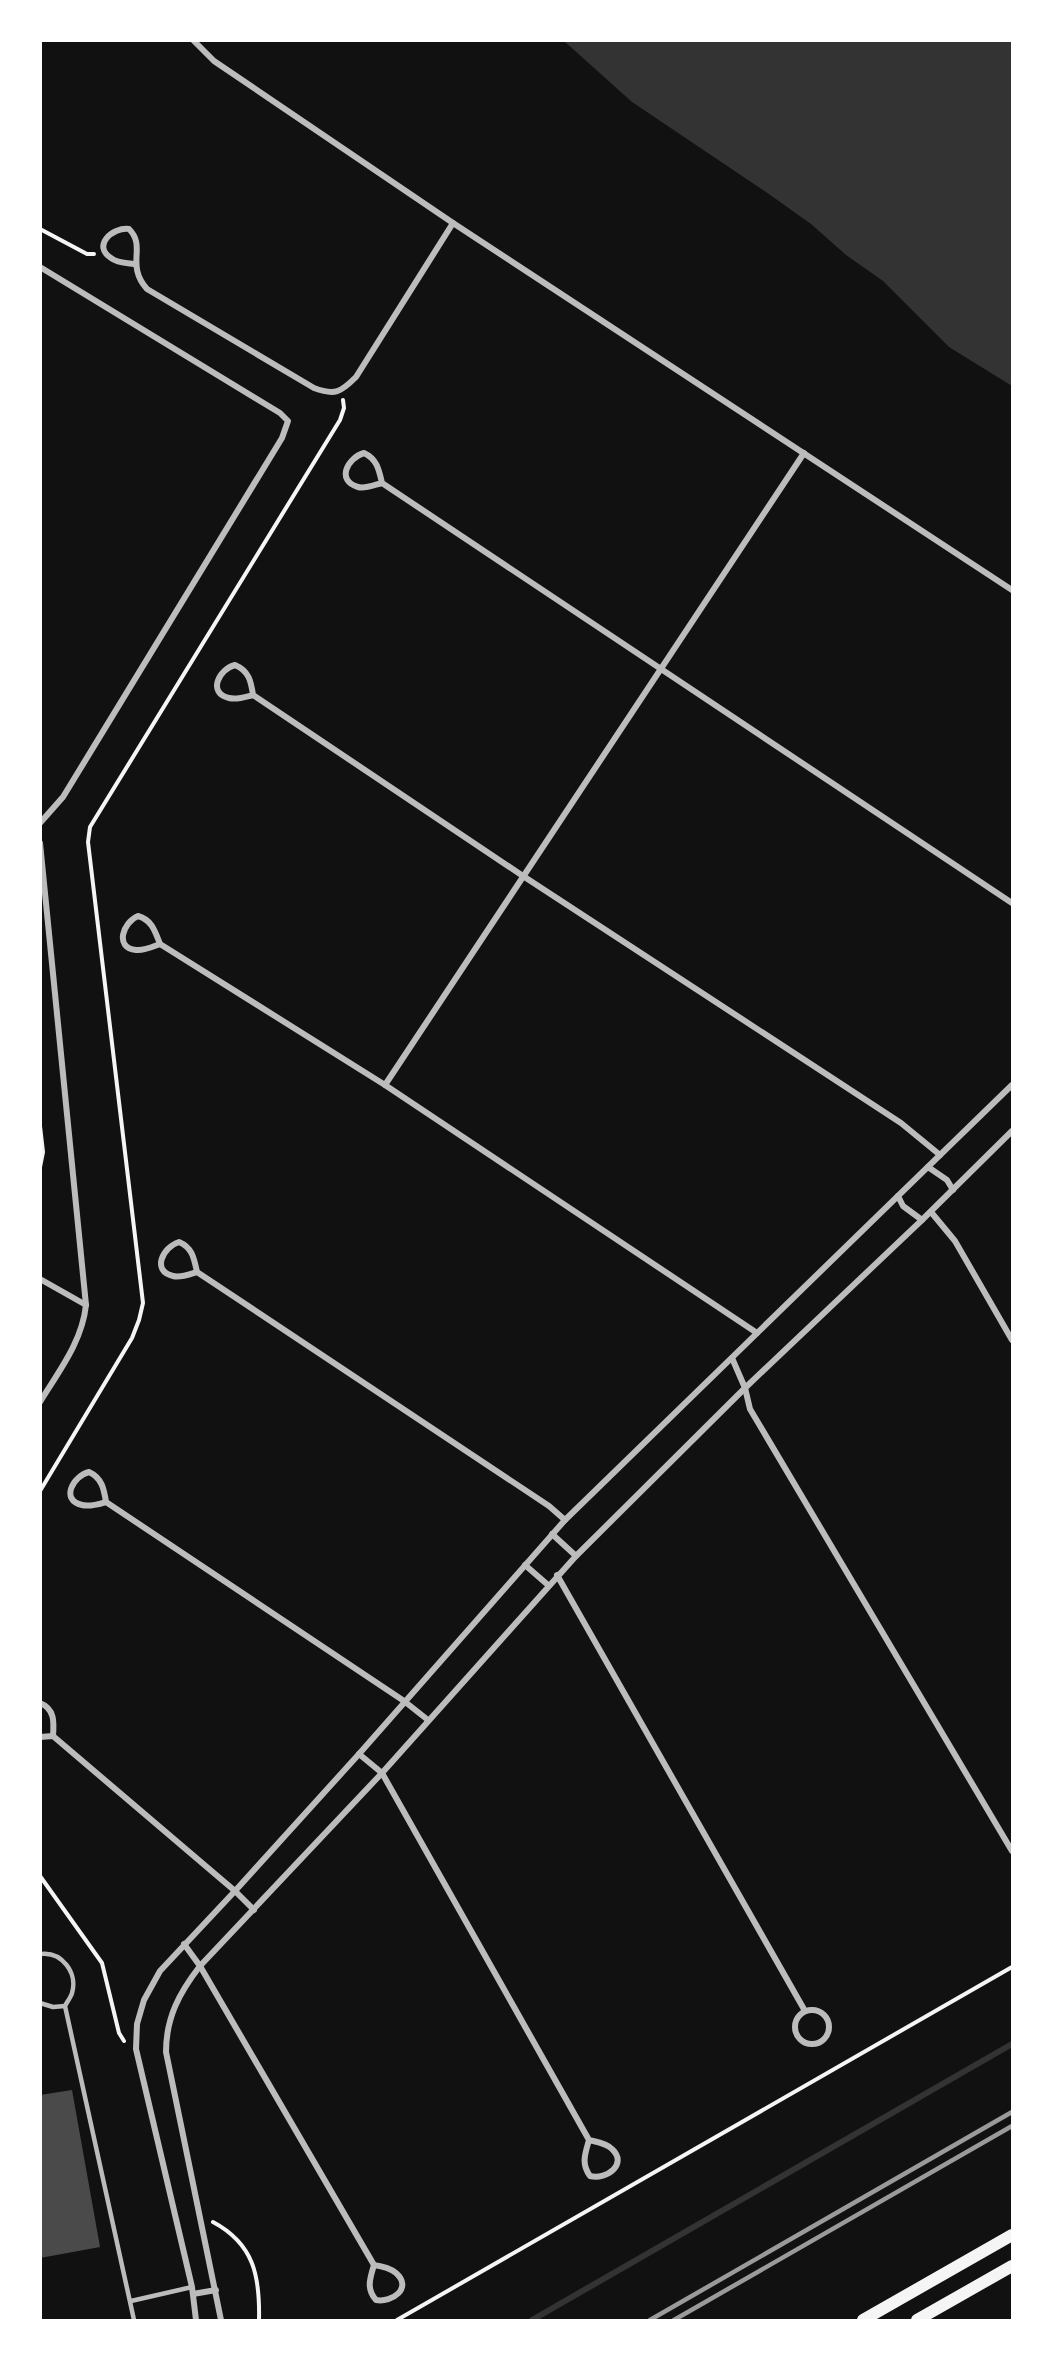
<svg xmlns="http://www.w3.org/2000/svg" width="1053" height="2361" viewBox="0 0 1053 2361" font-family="Barlow,sans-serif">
  <rect width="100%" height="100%" fill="#111"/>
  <polygon fill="#333" points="564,41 1012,41 1012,386 949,347 883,281 846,255 811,224 766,192 632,102"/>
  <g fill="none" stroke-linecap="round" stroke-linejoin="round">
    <polyline stroke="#333" stroke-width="6" points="532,2320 1012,2044"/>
  </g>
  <polygon fill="#4a4a4a" points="72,2090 100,2247 40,2258 40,2095"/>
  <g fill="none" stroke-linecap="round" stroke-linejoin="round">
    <g stroke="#f5f5f5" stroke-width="4">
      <polyline points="40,229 87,254 94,254"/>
      <polyline points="40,1126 43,1152 40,1167"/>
      <polyline points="40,1491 132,1338 139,1320 143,1303 88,842 90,827 340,420 344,408 343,400"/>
      <polyline points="40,1876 102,1963 119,2033 124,2041"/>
      <path d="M213 2222C254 2244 260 2276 259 2320"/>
      <polyline points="397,2320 1012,1967"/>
    </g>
    <g stroke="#bcbcbc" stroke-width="4.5">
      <path d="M40 1954C62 1951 78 1973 72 1993 71 1997 67 2002 65 2006L134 2320"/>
      <polyline points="40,2003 53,2007 65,2006"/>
      <polyline points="131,2301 192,2287"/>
    </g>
    <g stroke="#bcbcbc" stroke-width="6">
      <polyline points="193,40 214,61 453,223 1012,590"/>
      <path d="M134 264C126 263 117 263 111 258 92 246 112 227 129 229 147 247 125 264 147 289L314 388C335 396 341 392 356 377L453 223"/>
      <polyline points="40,267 280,413 288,421 282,438 63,797 40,823"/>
      <path d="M382 483C374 485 365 489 358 487 336 481 347 458 364 453 377 459 379 470 382 483L1012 903"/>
      <path d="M253 695C245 697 237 700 229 698 207 693 219 669 235 665 249 671 251 681 253 695L523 876 901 1123 940 1155"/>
      <path d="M40 843 86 1305C82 1342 59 1371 40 1402"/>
      <path d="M160 944C152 947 144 951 136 950 114 948 123 922 138 916 152 920 155 931 160 944L385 1085 757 1333"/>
      <polyline points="385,1085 804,453"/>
      <polyline points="928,1167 947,1180 953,1190"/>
      <polyline points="898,1196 903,1206 922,1220"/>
      <polyline points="931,1212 955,1241 1012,1340"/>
      <path d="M197 1272C190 1274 181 1278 173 1276 151 1271 163 1247 179 1242 193 1248 194 1259 197 1272L549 1506 565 1520"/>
      <polyline points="40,1279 86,1305"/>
      <polyline points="732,1358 745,1388 750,1409 1012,1851"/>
      <path d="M106 1502C99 1504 90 1507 82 1505 60 1500 73 1476 89 1472 102 1478 104 1489 106 1502L404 1701 428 1720"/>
      <polyline points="552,1534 576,1556"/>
      <polyline points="525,1565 548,1585"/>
      <polyline points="557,1575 805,2011"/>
      <path d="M40 1703C55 1709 54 1722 53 1736"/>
      <polyline points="40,1737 53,1736 235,1891 254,1910"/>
      <path d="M359 1754 382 1773 589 2140C597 2142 606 2143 612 2149 628 2164 607 2180 590 2176 581 2164 585 2154 589 2140"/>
      <path d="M184 1944 200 1966 374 2265C370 2278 366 2289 376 2300 392 2303 413 2288 396 2273 390 2268 381 2266 374 2265"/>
      <circle cx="812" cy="2027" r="17"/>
      <polyline points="193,2294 216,2290"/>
      <polyline points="196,2320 192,2287 136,2049 137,2024 144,2000 160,1971 235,1891 359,1754 565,1520 1012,1085"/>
      <path d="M221 2320 166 2052C166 2018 179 1993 200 1966L382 1773 576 1556 745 1388 922 1220 1012 1131"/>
    </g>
    <g stroke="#f5f5f5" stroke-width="12">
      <polyline points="863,2320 1012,2235"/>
      <polyline points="917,2320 1012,2266"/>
    </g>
    <g stroke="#9a9a9a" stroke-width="4.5">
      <polyline points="650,2320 1012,2112"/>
      <polyline points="674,2320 1012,2126"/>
    </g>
  </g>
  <rect width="1053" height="2361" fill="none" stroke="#ffffff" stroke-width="84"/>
</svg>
